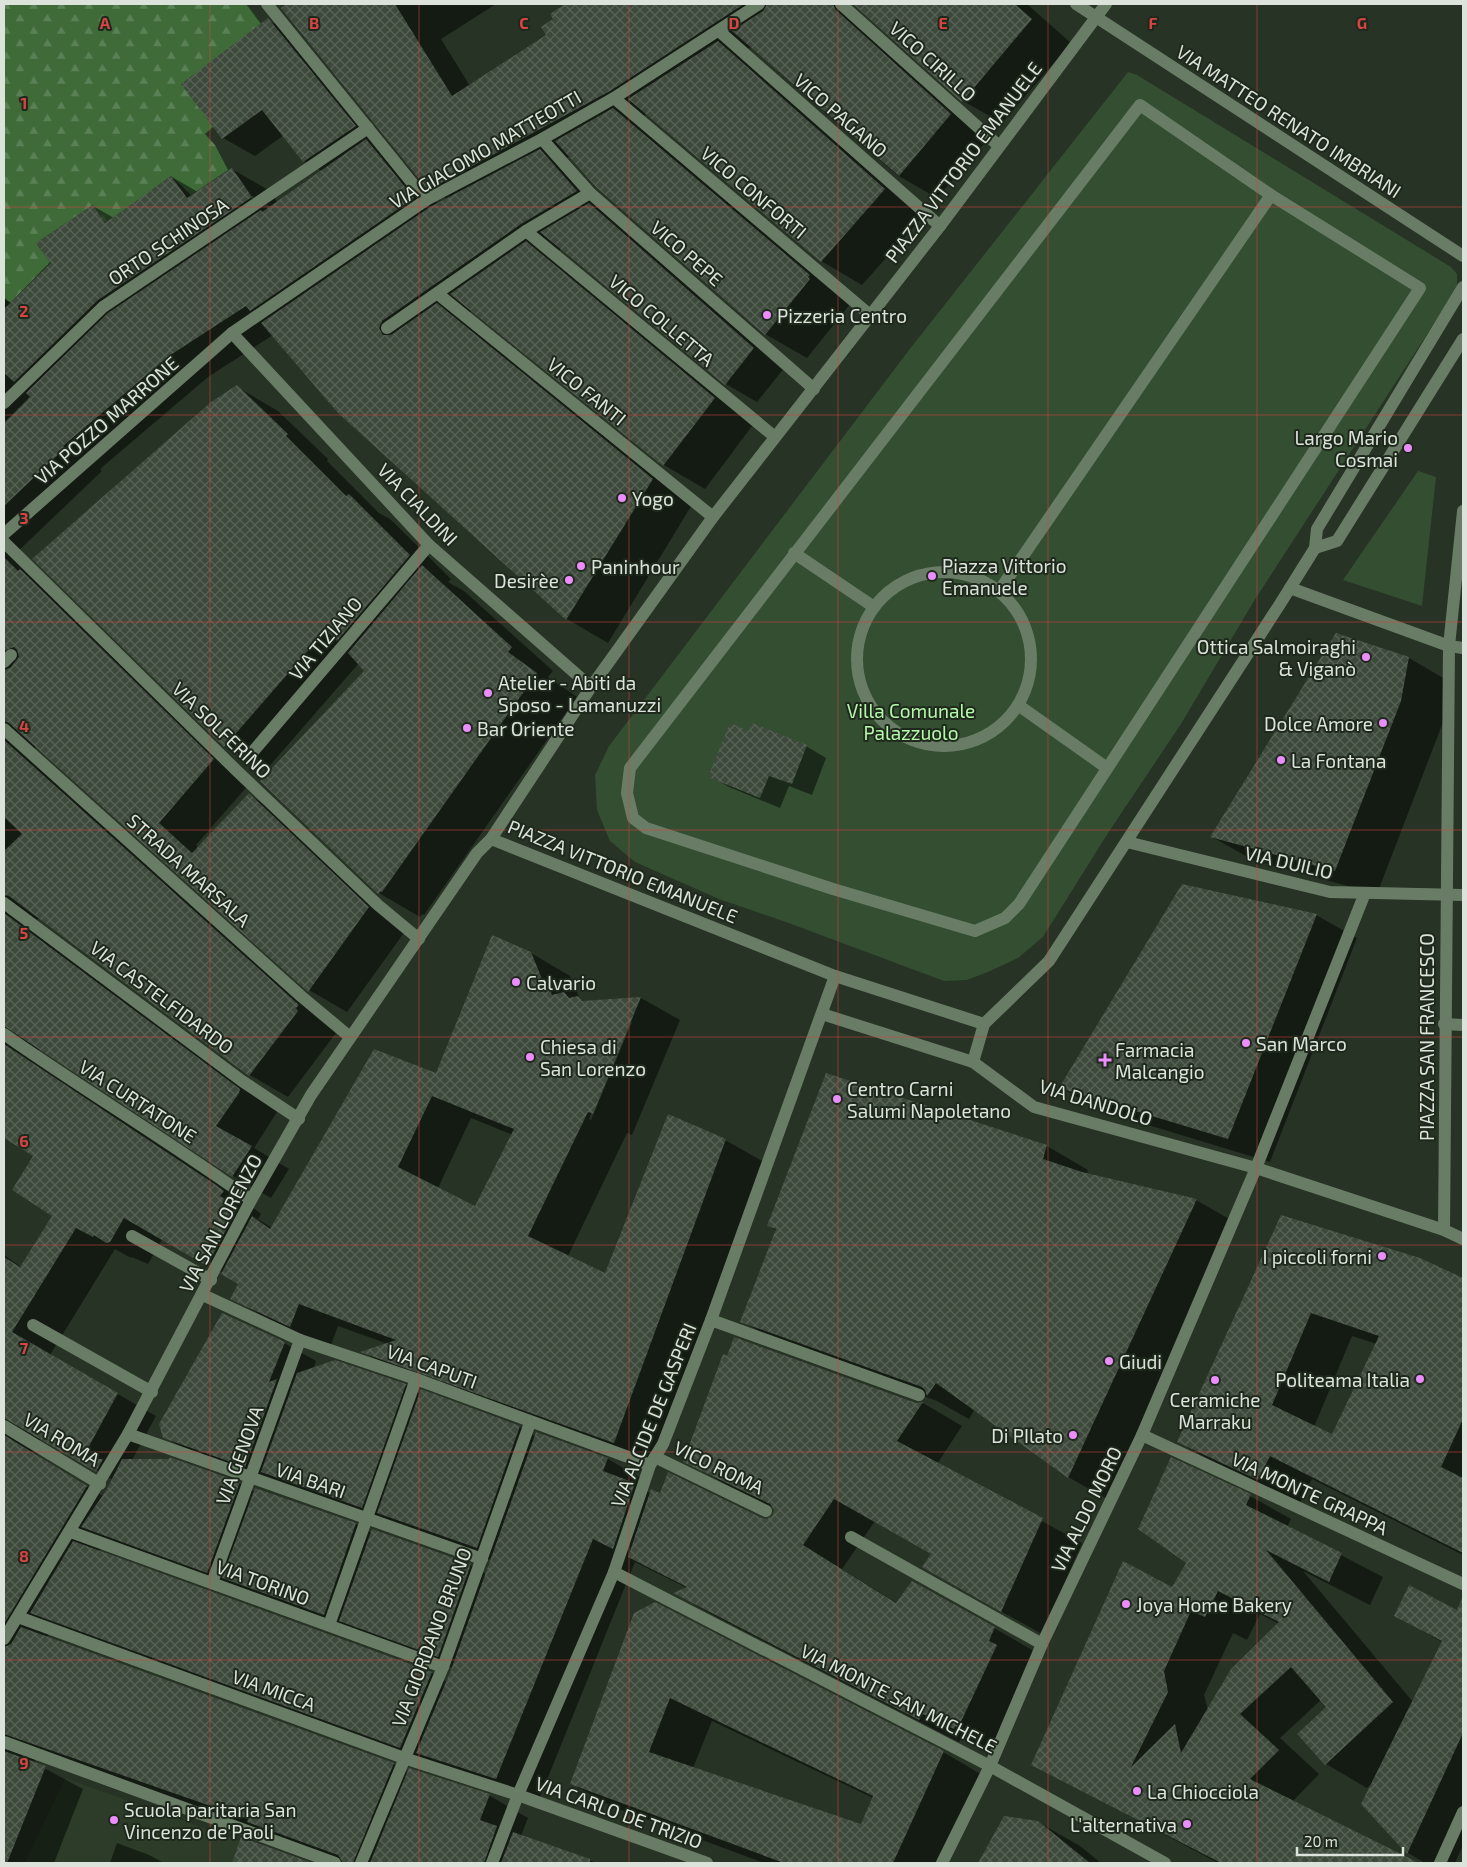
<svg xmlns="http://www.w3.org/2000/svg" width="1467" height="1867" viewBox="0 0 1467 1867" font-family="'Exo 2',sans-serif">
  <defs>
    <pattern id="forest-firs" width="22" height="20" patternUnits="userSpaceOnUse" patternTransform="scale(1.25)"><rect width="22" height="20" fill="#3f6b39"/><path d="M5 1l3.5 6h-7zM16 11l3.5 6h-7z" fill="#5a8055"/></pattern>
    <pattern id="building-cross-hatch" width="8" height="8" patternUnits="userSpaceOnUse" patternTransform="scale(1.25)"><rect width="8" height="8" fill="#3d493b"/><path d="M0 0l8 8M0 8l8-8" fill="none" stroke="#586357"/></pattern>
  </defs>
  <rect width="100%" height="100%" fill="#273325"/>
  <polygon fill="#2c3c29" points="65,1778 301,1863 25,1863"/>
  <g fill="#344e31">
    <polygon points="1128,72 1137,75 1451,267 1457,274 1457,288 1254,601 1181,724 1108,833 1043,937 1018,958 988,972 967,980 944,981 786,922 719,899 635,862 610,841 597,810 595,775 609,746 909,350"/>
    <polygon points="1418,471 1436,477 1422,606 1343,580"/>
  </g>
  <polygon fill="url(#forest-firs)" points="4,4 246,4 261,24 213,127 205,134 215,145 228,170 191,195 171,176 138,200 119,245 93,205 36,243 50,262 10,303 4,297"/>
  <g fill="#0007" fill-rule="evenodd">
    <path d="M293 4H496L441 39 470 86 548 35 555 20 552 14 567 4H591L599 9 607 4H839L990 137 937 198 897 175 751 47 739 55 926 213 862 285 821 261 647 114 634 121 851 303 807 358 765 334 570 156 560 162 785 367 757 402 726 384 562 248 550 257 755 422 705 489 664 465 473 310 461 319 693 503 608 643 567 619 339 412 273 335 208 377 100 469 102 471 15 554 251 782 196 845 199 848 249 795 287 817 406 930 347 1012 309 990 37 746 34 749 336 1033 288 1097 250 1075 39 918 35 921 37 933 277 1112 254 1148 289 1169 271 1198 233 1176 42 1048 35 1052 38 1064 255 1209 261 1214 258 1219 272 1228 436 1074 531 953 570 976 580 999 584 1002 641 998 680 1020 632 1135 627 1133 568 1256 605 1275 725 1140 764 1162 653 1464 401 1374 363 1352 388 1344 338 1326 330 1348 271 1321 232 1298 240 1283 163 1238 148 1264 132 1257 131 1258 115 1249 50 1355 156 1416 132 1460 239 1483 255 1492 256 1489 356 1524 371 1533 471 1565 486 1574 491 1560 196 1455 164 1437 284 1343 316 1361 313 1369 405 1385 421 1394 422 1391 520 1427 535 1436 536 1433 608 1459 649 1483 646 1491 650 1493 762 1520 771 1519 776 1511 774 1508 725 1484 685 1461 923 1403 962 1426 937 1464 1082 1543 1042 1634 963 1590 933 1554 875 1521 842 1569 897 1603 994 1628 1034 1651 994 1751 963 1736 959 1742 715 1616 676 1594 687 1588 635 1562 538 1802 54 1625 47 1637 394 1764 409 1773 410 1770 490 1796 528 1818 521 1836 597 1863H352L344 1860 340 1863 42 1755 33 1762 83 1789 54 1863H4V1255L21 1267 53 1216 35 1156 4 1136V299L12 303 52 263 93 206 114 218 172 177 198 192 232 169 270 191 278 203 322 171 304 161 284 135 255 156 223 138 183 84 268 20 300 38 381 149 404 163 438 204 447 199 429 189 284 10ZM252 196 271 207 270 209 251 198ZM629 1022H632L591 1120 589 1119ZM471 1118 513 1135 476 1208 438 1188ZM39 1440H46L113 1480 103 1496 38 1457 35 1453V1444ZM106 1540 372 1638 453 1668 447 1682 432 1673 99 1552Z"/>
    <polygon points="854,4 1027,4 1071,43 1002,123 963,101"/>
    <polygon points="237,387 278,411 328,459 327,461 379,513 390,519 451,579 448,582 464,591 553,671 548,677 577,697 424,915 422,914 420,917 379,893 262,781 366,671 359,663 266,770 225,746 34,559"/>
    <polygon points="1409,658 1450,682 1442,725 1377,894 1253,860 1212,837"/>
    <polygon points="749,732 806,746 826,758 812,795 789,786 780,808 729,787 710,776"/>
    <polygon points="1316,915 1357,938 1270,1162 1102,1111 1061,1088"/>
    <polygon points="827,1075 1047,1146 1088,1170 1087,1174 1196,1200 1238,1224 1109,1500 1068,1477 975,1409 969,1419 937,1401 783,1345 742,1321 777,1231 769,1226"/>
    <path d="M1282 1216 1417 1258 1463 1280V1555L1312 1479 1300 1503 1220 1466 1179 1442ZM1352 1336 1377 1344 1332 1436 1314 1427Z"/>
    <path d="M1250 1496 1291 1519 1287 1527 1383 1577 1370 1605 1303 1571 1413 1702 1442 1642 1396 1616 1409 1587 1463 1614V1845L1455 1863H1425L1408 1853 1363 1804 1374 1781 1367 1788 1326 1764 1328 1707 1322 1699 1280 1738 1319 1774 1292 1802 1414 1863H1218L1032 1764 1172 1588ZM1260 1614 1279 1624 1208 1711 1204 1695 1233 1633 1247 1640Z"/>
    <path d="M635 1613 943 1752 984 1776 945 1863H764L613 1807 572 1784ZM712 1721 873 1798 862 1826 693 1768Z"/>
    <polygon points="1005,1817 1038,1822 1080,1846 1101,1863 980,1863"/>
    <polygon points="242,1839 299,1860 305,1863 233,1863"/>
    <polygon points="117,1843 149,1855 164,1863 110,1863"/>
  </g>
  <g fill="url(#building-cross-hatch)" fill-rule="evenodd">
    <polygon points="287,4 395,4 452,96 546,35 541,27 553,19 550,14 565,4 744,4 610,91 428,190 281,8"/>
    <polygon points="767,4 833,4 836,10 951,114 899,176 732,31 763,11"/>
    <polygon points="853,4 1015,4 1032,19 962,102"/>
    <polygon points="268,18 356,126 303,162 262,110 222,139 181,84"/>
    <polygon points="718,41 885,189 821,262 628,99"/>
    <polygon points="613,108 810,275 808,277 810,279 765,335 596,187 555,141"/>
    <polygon points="366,139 414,198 250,311 246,306 169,356 63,446 65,448 4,506 4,423 30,397 26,393 108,313 261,210 262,212"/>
    <polygon points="540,149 577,191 521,224 382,321 379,328 383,335 391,335 437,303 653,479 566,620 338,413 261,323 430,207"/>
    <polygon points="232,168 252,197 98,300 14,382 4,373 4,309 51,263 36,243 93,205 105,223 171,176 187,198"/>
    <polygon points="589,203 754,348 725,385 540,232"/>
    <polygon points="526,241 715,398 663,466 450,294"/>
    <polygon points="237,385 288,434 286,436 346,496 349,494 410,555 337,641 326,630 224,747 32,559 211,402"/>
    <polygon points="4,557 18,571 20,569 214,759 159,823 192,853 249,793 369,907 308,992 9,723 4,721 4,670 10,668 19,657 17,650 14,647 4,651"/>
    <polygon points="422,565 512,647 508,652 537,673 382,892 381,891 378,894 260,781 364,671 348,653"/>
    <polygon points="1336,633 1409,657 1401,701 1335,871 1210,837"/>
    <polygon points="730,723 749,731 752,723 807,745 792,784 769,776 760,798 708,777"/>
    <polygon points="4,740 299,1005 296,1008 298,1011 249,1076 9,896 4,895 4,851 22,834 4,817"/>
    <polygon points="1182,884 1317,914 1228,1139 1059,1088"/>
    <polygon points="4,913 240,1089 239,1093 216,1126 252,1146 232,1177 4,1026"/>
    <path d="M492 935 531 952 542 979 547 981 552 995 564 992 569 998 578 996 582 1001 641 997 593 1114 588 1112 528 1236 605 1273 668 1114 726 1139 614 1443 360 1352 396 1340 299 1304 290 1327 230 1299 238 1284 221 1274 252 1216 270 1229 374 1049 436 1073ZM432 1096 514 1129 475 1206 398 1167Z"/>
    <polygon points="4,1044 216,1185 224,1191 220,1196 238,1207 207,1266 124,1218 110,1242 106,1243 94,1235 93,1237 76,1228 12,1332 118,1393 82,1459 103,1459 96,1472 4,1418 4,1257 20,1267 52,1216 12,1190 33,1156 4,1138"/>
    <polygon points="826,1073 1047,1145 1043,1159 1082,1172 1197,1199 1068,1478 936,1383 927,1396 925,1390 922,1387 740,1322 776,1229 767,1226"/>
    <path d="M1281 1215 1420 1258 1463 1278V1419L1441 1467 1463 1478V1553L1270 1456 1258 1480 1177 1442ZM1311 1313 1379 1336 1332 1434 1272 1405Z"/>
    <polygon points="222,1313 285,1342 269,1382 277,1379 245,1467 163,1438 159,1424"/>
    <polygon points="734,1337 916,1403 923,1402 897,1441 1043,1518 1001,1612 922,1567 931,1554 834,1499 803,1545 896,1603 912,1581 995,1627 989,1641 997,1645 958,1728 955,1726 954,1729 923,1714 919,1720 673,1593 687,1587 628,1557 651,1489 660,1493 668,1472 762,1518 767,1519 773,1515 774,1510 770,1504 683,1462 723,1354 727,1356"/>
    <polygon points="335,1360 406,1384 362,1508 261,1472 297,1373"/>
    <polygon points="421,1389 520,1426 477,1548 377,1513"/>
    <polygon points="536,1432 608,1458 603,1471 635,1483 613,1549 593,1539 496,1779 416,1753 451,1670"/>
    <polygon points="4,1435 87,1486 4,1624"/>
    <polygon points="169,1457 240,1482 207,1573 81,1527 107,1489 122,1459 169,1459"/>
    <path d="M1171 1457 1251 1494 1246 1505 1342 1553 1329 1582 1266 1550 1393 1702 1325 1765 1297 1734 1326 1707 1291 1667 1240 1714 1279 1750 1250 1779 1419 1863H1221L1031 1765 1123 1561 1172 1587 1186 1563 1138 1529ZM1218 1591 1279 1622 1231 1669 1181 1753 1175 1724 1131 1767 1168 1692 1164 1671 1191 1611 1205 1617Z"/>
    <polygon points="255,1488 356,1523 324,1615 222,1578"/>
    <polygon points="372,1529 471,1564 438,1657 339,1621"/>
    <polygon points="73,1541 432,1672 400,1748 30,1613"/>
    <polygon points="1409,1585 1457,1610 1463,1596 1463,1733 1407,1854 1361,1804 1442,1641 1394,1616"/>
    <path d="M655 1602 944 1751 893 1863H784L570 1784 634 1613ZM670 1698 873 1796 861 1824 649 1752Z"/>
    <polygon points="21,1627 394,1763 353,1863 343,1863 338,1855 247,1822 248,1819 4,1734 4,1647 11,1644"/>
    <polygon points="4,1751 46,1766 7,1863 4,1863"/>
    <polygon points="409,1768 490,1794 480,1820 497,1826 484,1863 370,1863"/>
    <polygon points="1004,1816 1038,1821 1090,1863 978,1863"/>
    <polygon points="513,1832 590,1859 590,1863 501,1863"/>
    <polygon points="241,1837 312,1863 232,1863"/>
  </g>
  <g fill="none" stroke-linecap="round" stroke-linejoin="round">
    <g stroke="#697d66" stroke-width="12">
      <polyline points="267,4 426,200"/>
      <polyline points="841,4 999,146"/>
      <polyline points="1076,4 1463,256"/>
      <polyline points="719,31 940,226"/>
      <polyline points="614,98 870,315"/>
      <polyline points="542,139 590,193 814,389"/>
      <polyline points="526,231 775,437"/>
      <polyline points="438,294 713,517"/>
      <polyline points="387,328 526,231 590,193"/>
      <polyline points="232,333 429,545 591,687"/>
      <polyline points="4,403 103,307 368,128"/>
      <polyline points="4,534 232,333 426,200 542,139 614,98 759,4"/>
      <polyline points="4,542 237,771 378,905 419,939"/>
      <polyline points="1315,548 1337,541 1463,339"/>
      <polyline points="794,553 874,607"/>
      <circle cx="944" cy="659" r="87"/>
      <polyline points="1290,588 1449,646 1463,648"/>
      <polyline points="999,591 1271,195 1420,288 1019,904 1005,918 975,931 833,889 646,828 633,818 627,793 630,768 1140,105 1271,195"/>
      <polyline points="4,662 11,655"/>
      <polyline points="1018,705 1107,768"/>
      <polyline points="4,729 302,997 350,1037"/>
      <polyline points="250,755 429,545"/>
      <polyline points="491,839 835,976 984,1024"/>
      <polyline points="1127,842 1330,892 1463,895"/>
      <polyline points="4,903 242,1081 299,1119"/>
      <polyline points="822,1014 973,1062 984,1024 1049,961 1280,604 1315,548 1317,529 1463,287"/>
      <polyline points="1444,1024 1463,1025"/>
      <path d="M4 1034C85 1091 171 1142 251 1200"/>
      <polyline points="973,1062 1034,1107 1256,1168 1444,1230 1463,1239"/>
      <polyline points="1444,1230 1449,646 1463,511"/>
      <polyline points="132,1236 211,1280"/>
      <polyline points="203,1295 300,1340 416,1379 650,1465"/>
      <polyline points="711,1320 919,1395"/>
      <polyline points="33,1325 152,1392"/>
      <polyline points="4,1426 100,1484"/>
      <polyline points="128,1434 482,1559"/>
      <polyline points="1142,1435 1463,1584"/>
      <polyline points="655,1457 766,1511"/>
      <polyline points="71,1532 443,1667"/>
      <polyline points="851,1537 1042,1644"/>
      <polyline points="614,1572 990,1766 1165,1863"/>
      <polyline points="212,1583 300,1340"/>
      <polyline points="18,1617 404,1758 518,1795 707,1863"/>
      <polyline points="329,1625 416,1379"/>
      <polyline points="4,1639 128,1434 251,1200 311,1095 477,853 491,839 591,687 713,517 940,226 1106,4"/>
      <polyline points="4,1742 335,1863"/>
      <polyline points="361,1863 443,1667 530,1423"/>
      <polyline points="492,1863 518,1795 614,1572 650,1465 663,1444 711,1320 835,976"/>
      <polyline points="942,1863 990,1766 1042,1644 1142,1435 1256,1168 1365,893"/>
      <polyline points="1440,1863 1463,1812"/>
    </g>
  </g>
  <path fill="none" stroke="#d74443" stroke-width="1" stroke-opacity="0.55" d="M210 4V1863M419 4V1863M629 4V1863M838 4V1863M1048 4V1863M1257 4V1863M4 207H1463M4 415H1463M4 622H1463M4 830H1463M4 1037H1463M4 1245H1463M4 1452H1463M4 1660H1463"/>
  <g fill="#eb8dfc" stroke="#1e291c" stroke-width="2">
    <circle cx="767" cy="315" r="5"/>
    <circle cx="1408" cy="448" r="5"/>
    <circle cx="622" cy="498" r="5"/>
    <circle cx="581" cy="566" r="5"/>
    <circle cx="932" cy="576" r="5"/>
    <circle cx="569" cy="580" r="5"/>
    <circle cx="1366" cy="657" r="5"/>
    <circle cx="488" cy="693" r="5"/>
    <circle cx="1383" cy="723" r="5"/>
    <circle cx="467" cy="728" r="5"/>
    <circle cx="1281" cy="760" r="5"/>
    <circle cx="516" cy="982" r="5"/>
    <circle cx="1246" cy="1043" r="5"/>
    <circle cx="530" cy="1057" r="5"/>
    <path d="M1102.5 1052.5h5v5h5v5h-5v5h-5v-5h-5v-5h5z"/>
    <circle cx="837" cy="1099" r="5"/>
    <circle cx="1382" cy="1256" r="5"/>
    <circle cx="1109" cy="1361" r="5"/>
    <circle cx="1420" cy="1379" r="5"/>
    <circle cx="1215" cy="1380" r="5"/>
    <circle cx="1073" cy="1435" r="5"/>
    <circle cx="1126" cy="1604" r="5"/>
    <circle cx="1137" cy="1791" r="5"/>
    <circle cx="114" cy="1820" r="5"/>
    <circle cx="1187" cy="1824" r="5"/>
  </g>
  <g text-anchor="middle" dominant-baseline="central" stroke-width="4" stroke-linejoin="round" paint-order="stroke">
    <g font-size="19" fill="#dce3db" stroke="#1e291c">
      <text transform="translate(933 61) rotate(42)">VICO CIRILLO</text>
      <text transform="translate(841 115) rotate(41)">VICO PAGANO</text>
      <text transform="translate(1289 121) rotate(33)">VIA MATTEO RENATO IMBRIANI</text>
      <text transform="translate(485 149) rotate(-30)">VIA GIACOMO MATTEOTTI</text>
      <text transform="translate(963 162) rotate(-53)">PIAZZA VITTORIO EMANUELE</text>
      <text transform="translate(754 192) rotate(40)">VICO CONFORTI</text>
      <text transform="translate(168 241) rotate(-34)">ORTO SCHINOSA</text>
      <text transform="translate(687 253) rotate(41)">VICO PEPE</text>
      <text transform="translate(662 320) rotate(40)">VICO COLLETTA</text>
      <text transform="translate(587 391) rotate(39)">VICO FANTI</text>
      <text transform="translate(106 420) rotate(-41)">VIA POZZO MARRONE</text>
      <text transform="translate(418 504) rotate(46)">VIA CIALDINI</text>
      <text transform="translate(325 638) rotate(-50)">VIA TIZIANO</text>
      <text transform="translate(222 730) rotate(44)">VIA SOLFERINO</text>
      <text transform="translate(1289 862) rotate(13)">VIA DUILIO</text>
      <text transform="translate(189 870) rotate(42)">STRADA MARSALA</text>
      <text transform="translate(623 871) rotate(22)">PIAZZA VITTORIO EMANUELE</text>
      <text transform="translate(162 997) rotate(37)">VIA CASTELFIDARDO</text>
      <text transform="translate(1426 1037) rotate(-90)">PIAZZA SAN FRANCESCO</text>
      <text transform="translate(138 1101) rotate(33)">VIA CURTATONE</text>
      <text transform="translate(1096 1102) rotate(17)">VIA DANDOLO</text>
      <text transform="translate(220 1223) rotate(-62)">VIA SAN LORENZO</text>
      <text transform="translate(432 1366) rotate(20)">VIA CAPUTI</text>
      <text transform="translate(653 1415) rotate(-68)">VIA ALCIDE DE GASPERI</text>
      <text transform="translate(62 1439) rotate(31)">VIA ROMA</text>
      <text transform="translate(239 1455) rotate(-70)">VIA GENOVA</text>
      <text transform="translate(719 1467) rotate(26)">VICO ROMA</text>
      <text transform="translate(311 1480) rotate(19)">VIA BARI</text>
      <text transform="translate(1310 1493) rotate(25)">VIA MONTE GRAPPA</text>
      <text transform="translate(1086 1509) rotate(-64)">VIA ALDO MORO</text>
      <text transform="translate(263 1582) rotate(20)">VIA TORINO</text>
      <text transform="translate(431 1637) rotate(-69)">VIA GIORDANO BRUNO</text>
      <text transform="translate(274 1690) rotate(20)">VIA MICCA</text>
      <text transform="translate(899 1698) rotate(27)">VIA MONTE SAN MICHELE</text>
      <text transform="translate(619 1812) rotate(20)">VIA CARLO DE TRIZIO</text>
    </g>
    <g font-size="19" fill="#dce3db" stroke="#1e291c" text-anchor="start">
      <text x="777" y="315">Pizzeria Centro</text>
      <text x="1398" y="437" text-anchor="end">Largo Mario<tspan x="1398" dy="22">Cosmai</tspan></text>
      <text x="632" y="498">Yogo</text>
      <text x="942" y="565">Piazza Vittorio<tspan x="942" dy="22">Emanuele</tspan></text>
      <text x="591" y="566">Paninhour</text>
      <text x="559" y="580" text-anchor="end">Desirèe</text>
      <text x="1356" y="646" text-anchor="end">Ottica Salmoiraghi<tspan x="1356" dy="22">&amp; Viganò</tspan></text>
      <text x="498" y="682">Atelier - Abiti da<tspan x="498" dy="22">Sposo - Lamanuzzi</tspan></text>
      <text x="1373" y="723" text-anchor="end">Dolce Amore</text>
      <text x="477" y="728">Bar Oriente</text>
      <text x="1291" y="760">La Fontana</text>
      <text x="526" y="982">Calvario</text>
      <text x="1256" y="1043">San Marco</text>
      <text x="540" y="1046">Chiesa di<tspan x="540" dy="22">San Lorenzo</tspan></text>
      <text x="1115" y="1049">Farmacia<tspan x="1115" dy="22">Malcangio</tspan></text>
      <text x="847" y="1088">Centro Carni<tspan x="847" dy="22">Salumi Napoletano</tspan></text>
      <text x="1372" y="1256" text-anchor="end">I piccoli forni</text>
      <text x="1119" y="1361">Giudi</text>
      <text x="1410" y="1379" text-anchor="end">Politeama Italia</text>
      <text x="1215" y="1399" text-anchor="middle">Ceramiche<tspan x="1215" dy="22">Marraku</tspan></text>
      <text x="1063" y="1435" text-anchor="end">Di PIlato</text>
      <text x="1136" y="1604">Joya Home Bakery</text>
      <text x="1147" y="1791">La Chiocciola</text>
      <text x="124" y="1809">Scuola paritaria San<tspan x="124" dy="22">Vincenzo de'Paoli</tspan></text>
      <text x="1177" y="1824" text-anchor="end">L'alternativa</text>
    </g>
    <g font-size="19" fill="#b5f8ab" stroke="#1e291c">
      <text x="911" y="710">Villa Comunale<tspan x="911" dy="22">Palazzuolo</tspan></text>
    </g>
  </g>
  <g font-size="16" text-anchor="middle" font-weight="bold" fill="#d74443" stroke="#1e291c" stroke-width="4" stroke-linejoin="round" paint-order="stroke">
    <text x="105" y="29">A</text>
    <text x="314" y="29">B</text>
    <text x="524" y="29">C</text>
    <text x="734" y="29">D</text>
    <text x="943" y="29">E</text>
    <text x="1153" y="29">F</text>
    <text x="1362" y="29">G</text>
    <text x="24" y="109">1</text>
    <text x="24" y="317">2</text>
    <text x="24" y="524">3</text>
    <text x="24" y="732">4</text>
    <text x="24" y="939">5</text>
    <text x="24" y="1147">6</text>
    <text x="24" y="1354">7</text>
    <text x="24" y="1562">8</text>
    <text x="24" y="1769">9</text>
  </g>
  <rect width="1467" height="1867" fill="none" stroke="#dce3db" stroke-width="10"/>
  <path d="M1297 1847v8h106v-8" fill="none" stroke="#dce3db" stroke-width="2.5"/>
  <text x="1304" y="1847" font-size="15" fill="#dce3db" stroke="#1e291c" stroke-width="4" paint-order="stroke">20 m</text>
</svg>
